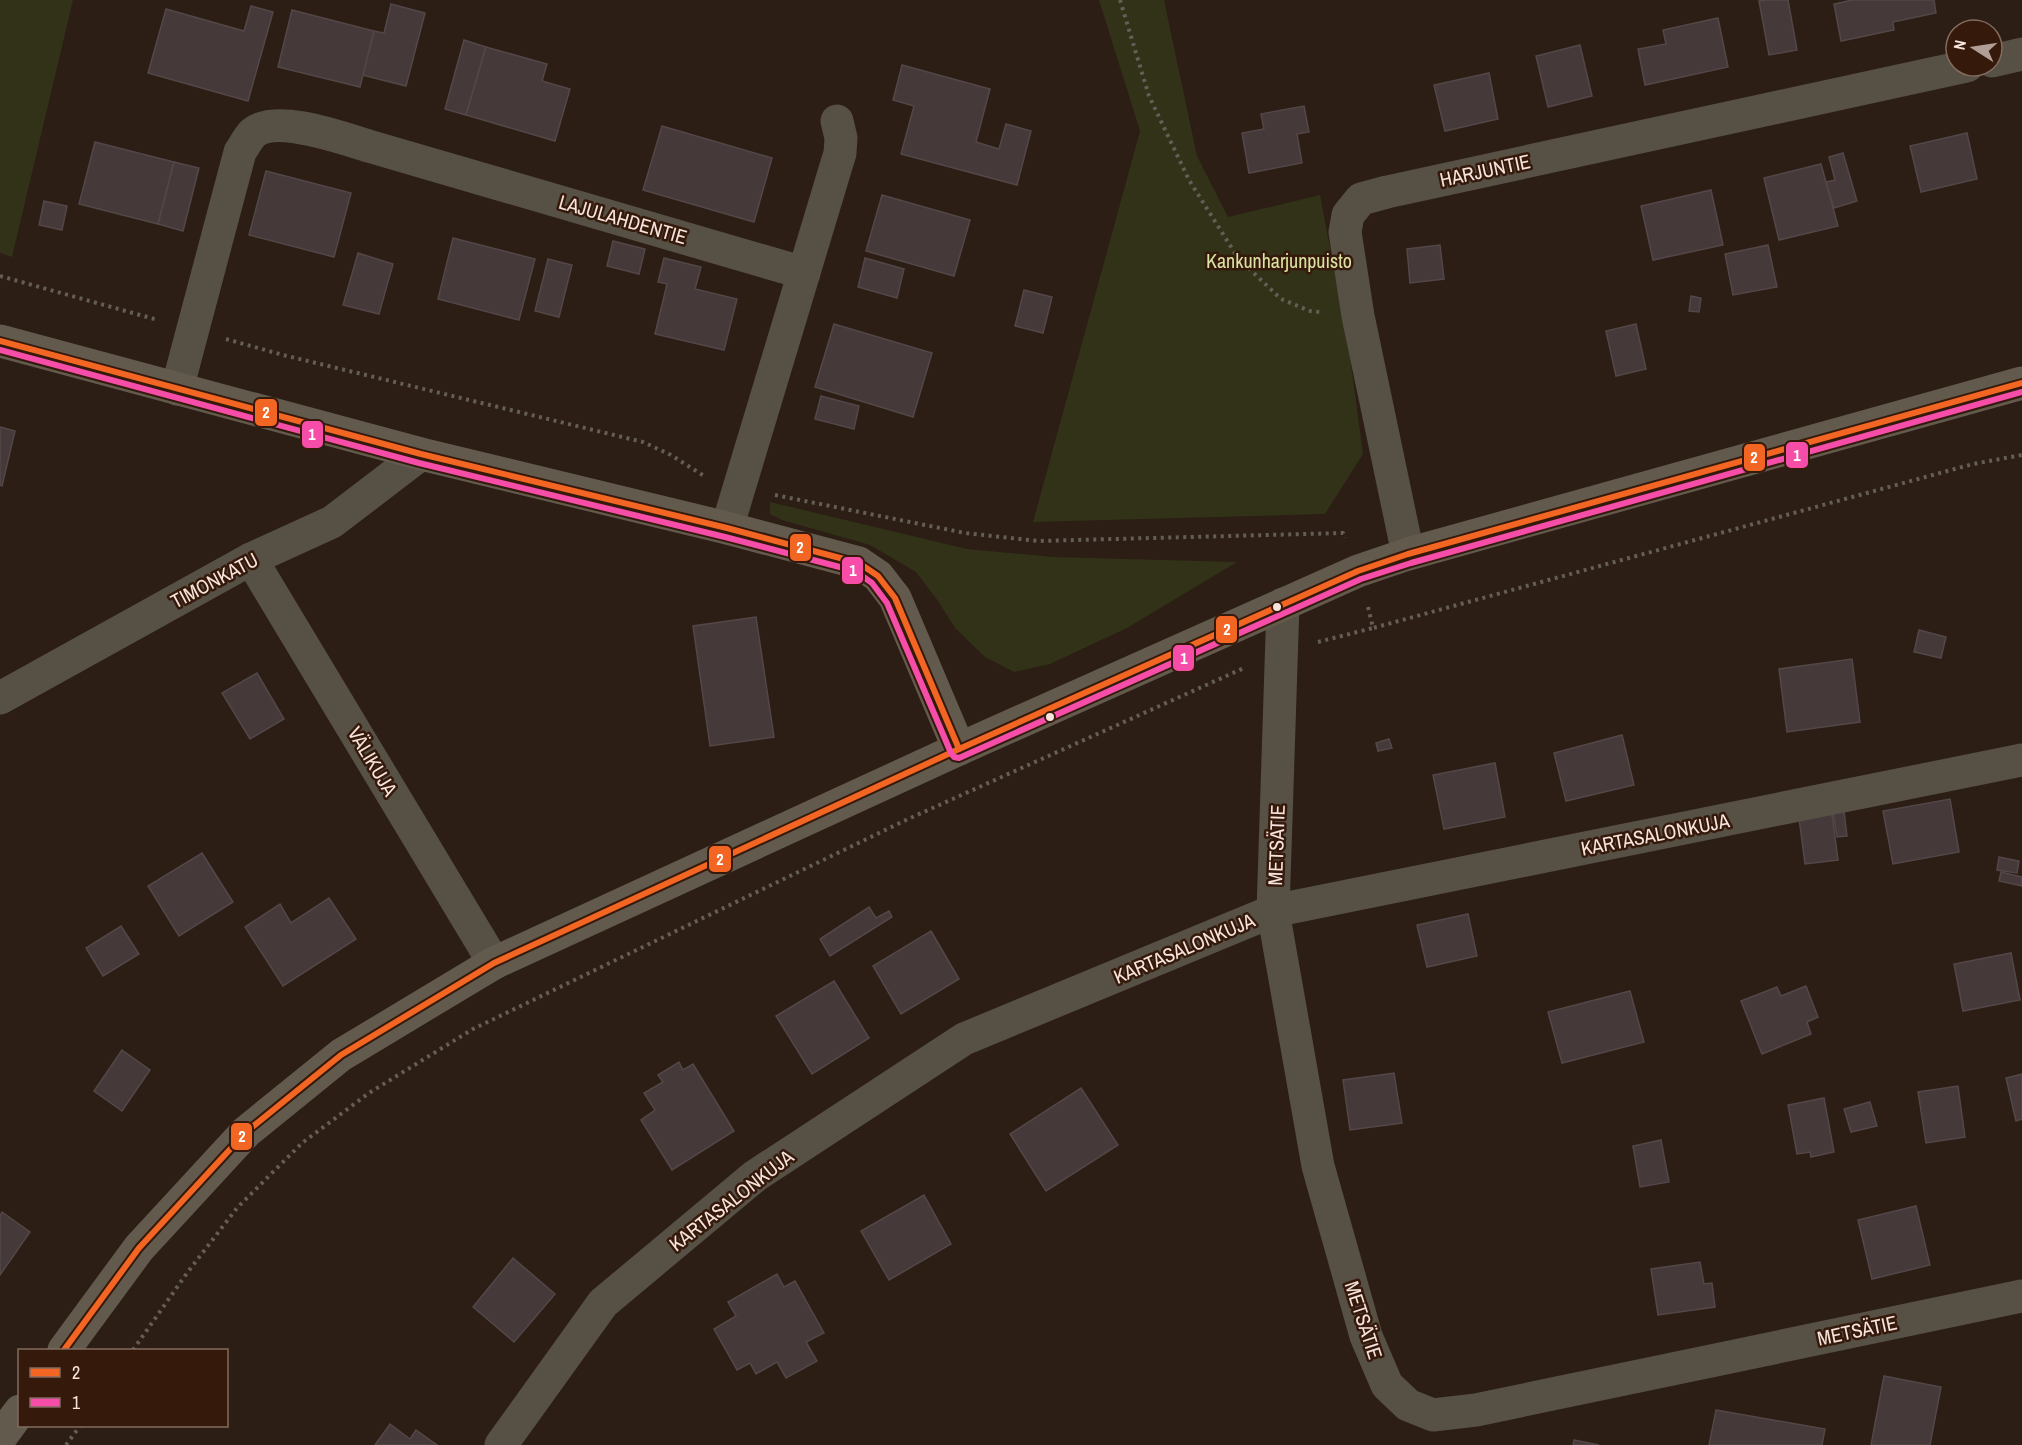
<svg xmlns="http://www.w3.org/2000/svg" width="2022" height="1445" viewBox="0 0 2022 1445" font-family="'Archivo Narrow',sans-serif">
  <rect width="100%" height="100%" fill="#2c1d15"/>
  <g fill="#313218">
    <polygon points="0,0 73,0 12,257 0,253"/>
    <polygon points="1099,0 1164,0 1197,156 1228,217 1320,195 1349,349 1363,454 1325,514 1033,522 1140,131"/>
    <polygon points="770,502 967,549 1053,557 1237,562 1127,628 1050,664 1014,672 985,657 955,628 938,601 916,572 870,545 782,520 770,514"/>
  </g>
  <g fill="#45393a" stroke="#534748" stroke-width="1.5">
    <polygon points="1766,0 1788,0 1797,50 1769,55 1759,1"/>
    <polygon points="1852,0 1934,0 1936,13 1893,22 1894,30 1841,41 1834,4"/>
    <polygon points="391,4 425,13 406,86 362,75 374,31 384,33"/>
    <polygon points="251,6 273,12 248,101 148,73 166,9 244,31"/>
    <polygon points="292,10 374,31 360,87 278,67"/>
    <polygon points="1718,18 1728,67 1645,85 1638,49 1666,44 1663,30"/>
    <polygon points="464,40 486,47 466,115 445,109"/>
    <polygon points="1580,45 1592,96 1548,107 1536,56"/>
    <polygon points="486,47 547,64 542,81 570,89 555,141 466,115"/>
    <polygon points="902,65 990,89 976,142 999,149 1006,124 1031,131 1017,185 901,154 914,106 893,100"/>
    <polygon points="1489,73 1498,119 1445,131 1434,85"/>
    <polygon points="1304,106 1309,132 1297,134 1302,163 1249,173 1242,133 1264,129 1261,114"/>
    <polygon points="662,126 772,158 754,222 643,190"/>
    <polygon points="1967,133 1977,179 1921,192 1910,146"/>
    <polygon points="95,142 174,162 158,224 79,204"/>
    <polygon points="1843,153 1857,201 1834,208 1826,182 1835,180 1829,157"/>
    <polygon points="174,162 199,168 183,231 158,224"/>
    <polygon points="1821,164 1838,226 1779,240 1764,178"/>
    <polygon points="266,171 351,193 334,257 249,235"/>
    <polygon points="1711,190 1723,245 1653,260 1641,206"/>
    <polygon points="882,195 970,220 954,276 866,251"/>
    <polygon points="44,201 67,206 62,230 39,225"/>
    <polygon points="453,238 535,259 519,320 438,299"/>
    <polygon points="613,241 645,249 639,274 607,266"/>
    <polygon points="1440,245 1444,279 1410,283 1407,249"/>
    <polygon points="1768,245 1777,287 1733,295 1725,254"/>
    <polygon points="358,253 393,264 379,314 343,305"/>
    <polygon points="664,258 701,267 695,289 737,299 724,350 655,334 667,284 658,282"/>
    <polygon points="865,258 904,269 897,298 858,287"/>
    <polygon points="548,259 572,265 559,317 535,311"/>
    <polygon points="1024,290 1052,297 1043,333 1015,326"/>
    <polygon points="1691,296 1701,298 1699,312 1689,311"/>
    <polygon points="834,324 932,353 913,417 815,387"/>
    <polygon points="1636,324 1646,369 1616,376 1606,331"/>
    <polygon points="821,396 859,406 854,429 815,419"/>
    <polygon points="0,427 15,431 2,486 0,485"/>
    <polygon points="756,617 774,737 710,746 693,626"/>
    <polygon points="1919,630 1946,637 1941,658 1914,652"/>
    <polygon points="1852,659 1860,722 1787,732 1779,669"/>
    <polygon points="257,673 284,719 250,739 222,693"/>
    <polygon points="1622,735 1634,785 1566,801 1554,753"/>
    <polygon points="1389,739 1392,748 1378,751 1376,743"/>
    <polygon points="1495,763 1505,817 1444,829 1433,775"/>
    <polygon points="1950,799 1959,852 1893,864 1883,811"/>
    <polygon points="1844,811 1847,836 1837,837 1833,812"/>
    <polygon points="1832,814 1838,860 1805,864 1799,818"/>
    <polygon points="202,853 233,902 179,936 148,886"/>
    <polygon points="1999,857 2019,861 2017,873 1997,870"/>
    <polygon points="2001,872 2022,877 2022,886 1999,881"/>
    <polygon points="329,898 356,939 283,986 245,927 280,904 291,923"/>
    <polygon points="869,907 876,918 889,911 892,917 830,956 820,939"/>
    <polygon points="1468,914 1477,956 1427,967 1417,925"/>
    <polygon points="121,926 139,954 103,976 86,948"/>
    <polygon points="931,931 959,979 901,1014 873,966"/>
    <polygon points="2011,953 2020,1000 1963,1011 1954,964"/>
    <polygon points="834,981 869,1038 812,1074 776,1016"/>
    <polygon points="1806,986 1818,1017 1807,1022 1811,1034 1762,1054 1741,1001 1777,987 1781,996"/>
    <polygon points="1630,991 1644,1042 1562,1063 1548,1012"/>
    <polygon points="122,1050 150,1070 122,1111 94,1091"/>
    <polygon points="679,1062 683,1070 693,1064 734,1131 672,1170 641,1120 655,1110 644,1093 663,1082 658,1075"/>
    <polygon points="1394,1073 1402,1123 1350,1130 1343,1080"/>
    <polygon points="2022,1074 2022,1119 2016,1121 2006,1078"/>
    <polygon points="1958,1086 1965,1137 1926,1143 1918,1092"/>
    <polygon points="1081,1088 1118,1145 1046,1191 1010,1134"/>
    <polygon points="1824,1098 1834,1152 1811,1157 1810,1152 1797,1154 1788,1105"/>
    <polygon points="1870,1102 1877,1126 1851,1132 1844,1109"/>
    <polygon points="1661,1140 1669,1182 1640,1187 1633,1146"/>
    <polygon points="924,1195 951,1244 889,1280 861,1231"/>
    <polygon points="1916,1206 1930,1265 1872,1279 1858,1220"/>
    <polygon points="2,1212 30,1232 0,1275 0,1216"/>
    <polygon points="513,1258 555,1294 514,1342 473,1307"/>
    <polygon points="1700,1262 1704,1284 1712,1283 1715,1307 1658,1315 1651,1269"/>
    <polygon points="777,1274 784,1287 795,1281 824,1333 806,1342 817,1361 786,1378 777,1362 756,1374 750,1363 737,1370 714,1329 736,1316 728,1302"/>
    <polygon points="1884,1376 1941,1387 1930,1445 1871,1445"/>
    <polygon points="1716,1410 1825,1429 1822,1445 1709,1445"/>
    <polygon points="390,1424 410,1439 416,1430 437,1445 375,1445"/>
    <polygon points="1574,1440 1599,1445 1573,1445"/>
  </g>
  <g fill="none" stroke-linecap="round" stroke-linejoin="round">
    <g stroke="#655e56" stroke-width="4" stroke-dasharray="3 4.5" stroke-linecap="butt">
      <polyline points="1120,0 1149,96 1189,180 1238,258 1281,299 1310,311 1320,312"/>
      <polyline points="0,276 158,320"/>
      <polyline points="226,339 283,355 643,442 671,455 704,476"/>
      <polyline points="775,495 965,533 1038,541 1343,533 1345,538"/>
      <polyline points="1368,607 1373,628 1973,464 2022,455"/>
      <polyline points="1318,642 1373,628"/>
      <polyline points="133,1350 187,1273 237,1208 302,1143 369,1093 473,1029 906,820 1244,668"/>
      <polyline points="66,1445 80,1426"/>
    </g>
    <g stroke="#565045" stroke-width="33">
      <polyline points="1992,61 2022,54"/>
      <path d="M177 389 240 152C244 146 248 138 253 133 276 113 345 139 372 147L804 273"/>
      <polyline points="727,528 840,153 841,138 837,121"/>
      <polyline points="1408,554 1358,316 1345,232 1348,215 1361,199 1387,192 1967,66"/>
      <polyline points="251,559 494,963"/>
      <polyline points="1283,604 1273,911 1318,1166 1366,1336 1387,1385 1408,1405 1433,1415 1476,1410 2022,1296"/>
      <polyline points="0,698 251,559 332,522 421,454"/>
      <polyline points="501,1445 603,1303 755,1176 964,1039 1273,911 2022,760"/>
    </g>
    <g stroke="#625a4d" stroke-width="33">
      <polyline points="0,341 421,454 727,528 859,563 878,576 895,598 959,749"/>
      <polyline points="64,1350 139,1248 246,1132 341,1055 494,963 959,749 1358,571 1408,554 2022,383"/>
      <polyline points="0,1438 20,1411"/>
    </g>
    <defs>
      <g id="bus-1">
        <polyline points="0,341 421,454 727,528 859,563 878,576 895,598 959,749"/>
        <polyline points="64,1350 139,1248 246,1132 341,1055 494,963 959,749 1358,571 1408,554 2022,383"/>
      </g>
      <polyline id="bus-2" points="0,350 419,463 725,537 855,571 872,583 887,603 951,753 954,757 959,758 1361,579 1411,563 2022,392"/>
    </defs>
    <use href="#bus-1" stroke="#351a0c" stroke-width="10"/>
    <use href="#bus-2" stroke="#351a0c" stroke-width="10"/>
    <use href="#bus-1" stroke="#f26522" stroke-width="6"/>
    <use href="#bus-2" stroke="#f54da8" stroke-width="6"/>
  </g>
  <g fill="#f8e4dc" stroke="#351a0c" stroke-width="2">
    <circle cx="1277" cy="607" r="5"/>
    <circle cx="1050" cy="717" r="5"/>
  </g>
  <g text-anchor="middle" dominant-baseline="central" stroke-width="5" stroke-linejoin="round" paint-order="stroke">
    <g font-size="20" fill="#f8e4dc" stroke="#351a0c">
      <text transform="translate(1485 170) rotate(-12)">HARJUNTIE</text>
      <text transform="translate(623 219) rotate(16)">LAJULAHDENTIE</text>
      <text transform="translate(214 580) rotate(-28)">TIMONKATU</text>
      <text transform="translate(373 761) rotate(59)">VÄLIKUJA</text>
      <text transform="translate(1655 834) rotate(-11)">KARTASALONKUJA</text>
      <text transform="translate(1276 845) rotate(-88)">METSÄTIE</text>
      <text transform="translate(1184 948) rotate(-23)">KARTASALONKUJA</text>
      <text transform="translate(731 1200) rotate(-38)">KARTASALONKUJA</text>
      <text transform="translate(1364 1320) rotate(72)">METSÄTIE</text>
      <text transform="translate(1857 1330) rotate(-12)">METSÄTIE</text>
    </g>
    <g font-size="20" fill="#dbe2a3" stroke="#351a0c">
      <text x="1279" y="260">Kankunharjunpuisto</text>
    </g>
  </g>
  <g stroke="#351a0c" stroke-width="2">
    <rect x="254" y="398" width="24" height="29" rx="6" fill="#f26522"/>
    <rect x="301" y="420" width="23" height="29" rx="6" fill="#f54da8"/>
    <rect x="1785" y="441" width="24" height="28" rx="6" fill="#f54da8"/>
    <rect x="1743" y="443" width="23" height="29" rx="6" fill="#f26522"/>
    <rect x="789" y="533" width="23" height="29" rx="6" fill="#f26522"/>
    <rect x="841" y="556" width="23" height="29" rx="6" fill="#f54da8"/>
    <rect x="1215" y="615" width="23" height="29" rx="6" fill="#f26522"/>
    <rect x="1172" y="644" width="23" height="28" rx="6" fill="#f54da8"/>
    <rect x="708" y="845" width="24" height="28" rx="6" fill="#f26522"/>
    <rect x="230" y="1122" width="23" height="29" rx="6" fill="#f26522"/>
  </g>
  <g font-size="16" text-anchor="middle" font-weight="bold" fill="#fff">
    <text x="266" y="418">2</text>
    <text x="312" y="440">1</text>
    <text x="1797" y="461">1</text>
    <text x="1754" y="463">2</text>
    <text x="800" y="553">2</text>
    <text x="853" y="576">1</text>
    <text x="1227" y="635">2</text>
    <text x="1184" y="664">1</text>
    <text x="720" y="865">2</text>
    <text x="242" y="1142">2</text>
  </g>
  <rect x="18" y="1349" width="210" height="78" fill="#351a0c" stroke="#836b5f" stroke-width="1.5"/>
  <rect x="30" y="1368" width="30" height="9" fill="#f26522" stroke="#836b5f" stroke-width="1.5"/>
  <text x="72" y="1379" font-size="18" fill="#f8e4dc">2</text>
  <rect x="30" y="1398" width="30" height="9" fill="#f54da8" stroke="#836b5f" stroke-width="1.5"/>
  <text x="72" y="1409" font-size="18" fill="#f8e4dc">1</text>
  <g transform="translate(1974 48) rotate(282)"><circle r="28" fill="#351a0c" stroke="#836b5f" stroke-width="1.5"/>
  <path d="M0-4.5L10 22L0 15L-10 22Z" fill="#b19e96"/>
  <text y="-9" font-size="16" font-weight="bold" text-anchor="middle" fill="#f8e4dc">N</text>
  </g>
</svg>
